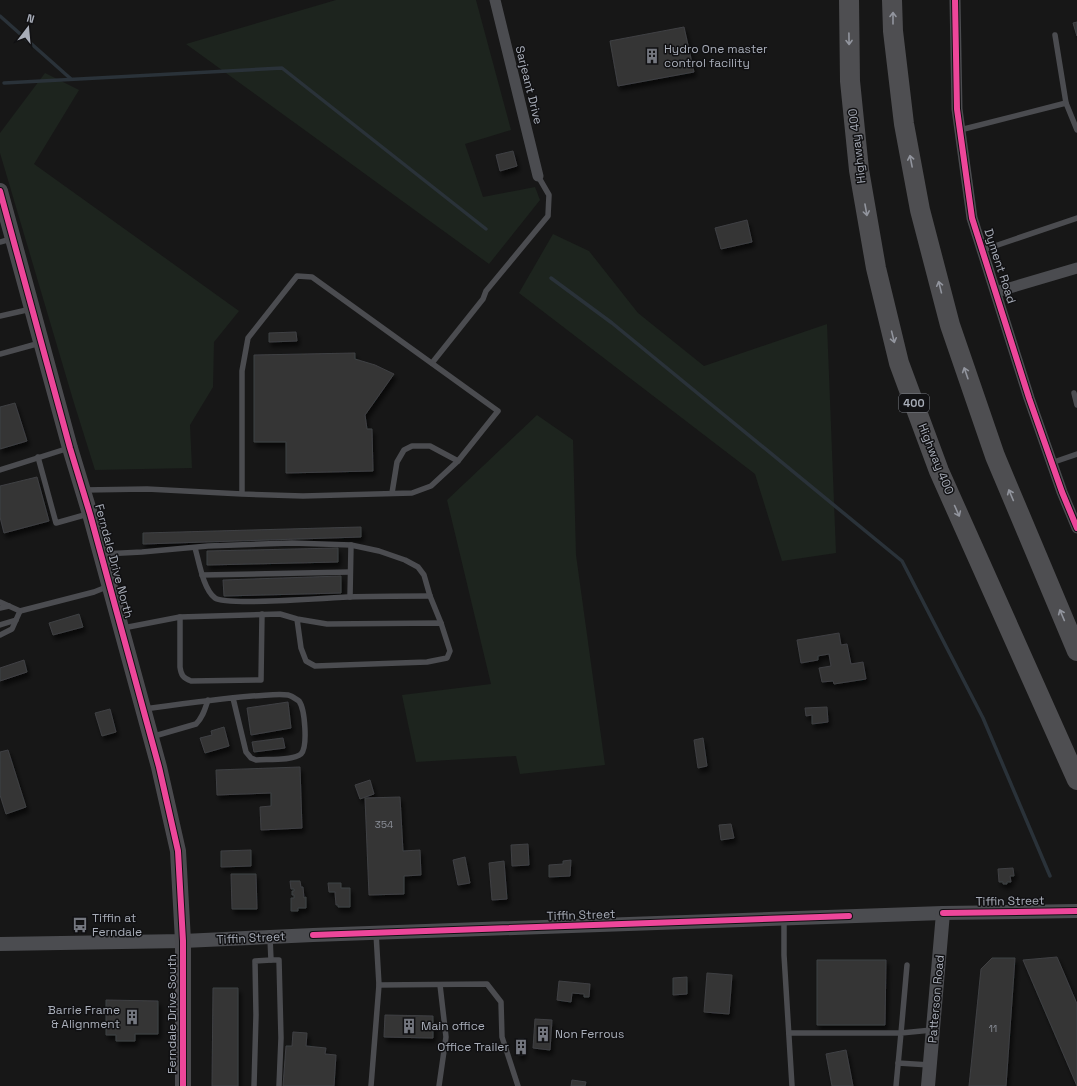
<svg xmlns="http://www.w3.org/2000/svg" width="1077" height="1086" viewBox="0 0 1077 1086" font-family="'Space Grotesk',sans-serif">
  <defs>
    <filter id="shadow"><feDropShadow dx="2.5" dy="4.5" stdDeviation="2" flood-color="#0009"/></filter>
  </defs>
  <rect width="100%" height="100%" fill="#171717"/>
  <g fill="#1d241e">
    <polygon points="336,0 476,0 511,130 465,144 483,197 535,187 540,200 489,264 186,44"/>
    <polygon points="45,73 79,90 34,164 239,311 214,342 213,387 190,425 192,468 95,470 74,403 0,153 0,133"/>
    <polygon points="553,234 589,251 638,313 704,366 827,324 836,553 782,561 755,474 519,293"/>
    <polygon points="537,415 573,440 576,555 605,765 520,774 516,756 416,762 402,695 491,684 447,500"/>
  </g>
  <g fill="none" stroke-linecap="round" stroke-linejoin="round">
    <g stroke="#2a3239" stroke-width="3.5">
      <polyline points="0,16 71,79"/>
      <polyline points="4,83 282,68 486,229"/>
      <polyline points="551,278 612,323 902,561 983,718 1050,876"/>
    </g>
  </g>
  <g fill="#353536" stroke="#3f4043" filter="url(#shadow)">
    <polygon points="1077,22 1077,36 1073,23"/>
    <polygon points="684,27 694,72 618,86 610,41"/>
    <polygon points="513,151 517,166 500,171 496,155"/>
    <polygon points="747,220 752,242 721,249 715,228"/>
    <polygon points="296,332 297,341 269,342 269,333"/>
    <polygon points="355,353 355,359 375,365 394,374 365,415 367,429 372,429 373,471 286,473 286,442 254,442 254,355"/>
    <polygon points="15,403 27,441 0,449 0,407"/>
    <polygon points="37,477 49,521 4,533 0,517 0,486"/>
    <polygon points="361,527 361,537 143,544 143,533"/>
    <polygon points="338,548 338,562 207,565 207,551"/>
    <polygon points="341,576 341,593 224,596 223,580"/>
    <polygon points="79,614 83,627 53,635 49,623"/>
    <polygon points="839,633 841,645 847,644 851,664 863,662 866,679 834,684 833,681 822,682 819,668 831,666 829,654 818,656 818,660 801,663 797,640"/>
    <polygon points="24,660 27,672 0,681 0,668"/>
    <polygon points="288,702 291,728 251,735 247,708"/>
    <polygon points="827,707 828,722 812,724 812,715 806,716 805,708"/>
    <polygon points="110,709 116,732 102,736 95,713"/>
    <polygon points="224,727 229,746 205,753 200,738 212,735 211,731"/>
    <polygon points="283,738 285,748 254,752 252,742"/>
    <polygon points="703,738 707,766 698,768 694,740"/>
    <polygon points="8,750 26,807 6,814 0,795 0,752"/>
    <polygon points="300,767 302,828 261,830 260,807 271,806 271,793 217,795 216,770"/>
    <polygon points="370,780 374,794 360,799 355,785"/>
    <polygon points="400,797 403,851 420,850 421,875 404,876 404,894 369,895 365,798"/>
    <polygon points="731,824 734,838 721,840 719,825"/>
    <polygon points="528,844 529,865 512,866 511,845"/>
    <polygon points="251,850 251,866 221,867 221,851"/>
    <polygon points="465,857 470,883 458,885 453,860"/>
    <polygon points="571,860 570,876 549,877 549,865 563,864 563,861"/>
    <polygon points="504,861 507,899 492,900 489,863"/>
    <polygon points="1013,868 1014,876 1010,876 1011,882 1007,882 1007,884 1003,884 1003,882 999,882 998,869"/>
    <polygon points="231,874 256,874 257,909 232,909"/>
    <polygon points="290,881 300,881 301,887 303,887 304,898 306,897 306,908 298,908 298,911 291,911 291,898 294,898 294,895 292,895 292,891 294,891 294,889 291,889"/>
    <polygon points="328,883 341,883 341,888 350,888 350,907 338,907 338,905 336,905 335,892 329,892"/>
    <polygon points="1057,957 1077,1004 1077,1086 1023,960"/>
    <polygon points="992,958 1015,958 1006,1086 969,1086 981,969"/>
    <polygon points="817,960 886,960 885,1025 817,1025"/>
    <polygon points="707,973 732,975 729,1014 704,1012"/>
    <polygon points="687,977 687,994 673,995 673,978"/>
    <polygon points="559,981 590,984 589,997 584,997 584,994 572,993 571,1002 557,1000"/>
    <polygon points="213,988 238,988 238,1086 212,1086"/>
    <polygon points="106,1000 158,1001 158,1034 135,1034 135,1041 116,1041 116,1035 106,1035"/>
    <polygon points="385,1015 433,1016 433,1038 384,1037"/>
    <polygon points="535,1019 552,1020 550,1050 533,1048"/>
    <polygon points="293,1032 307,1033 306,1046 326,1048 325,1054 336,1055 334,1086 283,1086 286,1046 292,1046"/>
    <polygon points="518,1039 524,1039 523,1055 518,1055"/>
    <polygon points="846,1050 853,1086 832,1086 826,1054"/>
    <polygon points="572,1080 586,1082 585,1086 571,1086"/>
  </g>
  <g fill="none" stroke-linecap="round" stroke-linejoin="round">
    <g stroke="#4b4c50" stroke-width="5.5">
      <polyline points="1055,35 1066,103"/>
      <polyline points="960,130 1066,103 1077,130"/>
      <polyline points="0,242 11,239"/>
      <polyline points="983,250 1077,218"/>
      <polyline points="0,316 31,309"/>
      <polyline points="0,354 40,343"/>
      <polyline points="432,363 483,299 486,291 548,216 549,195 538,176"/>
      <polyline points="1074,393 1077,405"/>
      <polyline points="38,457 56,523 88,514"/>
      <polyline points="1051,463 1077,454"/>
      <polyline points="0,470 69,448"/>
      <polyline points="84,490 147,489 242,494 303,496 412,493 431,486 458,461 498,411 312,277 297,276 248,338 242,371 242,494"/>
      <polyline points="392,493 397,462 404,450 412,446 430,446 458,461"/>
      <path d="M195 548C199 561 203 589 215 598 226 606 328 598 348 597 375 596 403 596 430 596"/>
      <polyline points="103,554 142,552 208,546 292,543 351,545 379,551 405,560 418,567 424,575 430,596 441,623"/>
      <polyline points="202,575 350,572"/>
      <polyline points="350,597 351,545"/>
      <polyline points="0,602 20,611 94,592 109,586"/>
      <polyline points="0,608 9,606"/>
      <path d="M180 617V667C181 675 183 678 191 681L261 680 262 614"/>
      <polyline points="0,625 16,620"/>
      <polyline points="123,628 180,617 280,614 297,619 327,624 441,623 450,651 447,658 427,662 315,666 306,661 301,648 297,619"/>
      <polyline points="0,635 12,629 20,611"/>
      <path d="M145 709C181 704 216 699 252 696 263 696 277 693 288 695 292 696 296 699 299 701 305 709 308 747 301 754 293 761 266 759 256 760L251 758 246 752 233 698"/>
      <path d="M151 737 196 724C203 717 205 709 208 700"/>
      <polyline points="784,919 784,955 792,1086"/>
      <polyline points="271,960 279,960 281,1038 279,1086"/>
      <polyline points="379,985 487,984 501,1002 502,1037 518,1086"/>
      <polyline points="789,1033 901,1033 907,965"/>
      <polyline points="898,1063 930,1065"/>
      <polyline points="254,1086 256,1015 255,961 271,960 270,938"/>
      <polyline points="371,1086 379,985 376,933"/>
      <polyline points="439,1086 446,1037 440,985"/>
      <polyline points="896,1086 901,1033 932,1030"/>
    </g>
    <g stroke="#4b4c50" stroke-width="11">
      <polyline points="495,0 538,176"/>
      <polyline points="955,0 957,109 972,218 1029,398 1062,492 1077,528"/>
      <polyline points="996,292 1077,268"/>
    </g>
    <g stroke="#4b4c50" stroke-width="14">
      <polyline points="0,944 183,941 313,935 943,913 1077,911"/>
      <polyline points="928,1086 943,913"/>
    </g>
    <polyline stroke="#4a4a4e" stroke-width="16" points="0,191 70,448 90,514 159,767 178,851 183,941 183,1086"/>
    <g stroke="#4e4e51" stroke-width="20">
      <polyline points="849,0 850,81 859,170 876,268 899,363 939,471 1077,780"/>
      <polyline points="892,0 893,31 904,124 920,210 950,325 995,456 1077,651"/>
    </g>
    <defs>
      <g id="cycleway">
        <polyline points="955,0 957,109 972,218 1029,398 1062,492 1077,528"/>
        <polyline points="0,191 70,448 90,514 159,767 178,851 183,941 183,1086"/>
        <polyline points="943,913 1077,911"/>
        <polyline points="313,935 849,916"/>
      </g>
    </defs>
    <use href="#cycleway" stroke="#111113" stroke-width="8"/>
    <use href="#cycleway" stroke="#ed469a" stroke-width="6"/>
  </g>
  <defs><path id="oneway-shaft" d="M-6 0H5M1.5-3L5.5 0L1.5 3" fill="none" stroke-width="1.6" stroke-linecap="round" stroke-linejoin="round"/></defs>
  <g stroke="#92959e">
    <use href="#oneway-shaft" transform="translate(893 18) rotate(-90)"/>
    <use href="#oneway-shaft" transform="translate(849 39) rotate(89)"/>
    <use href="#oneway-shaft" transform="translate(911 161) rotate(-101)"/>
    <use href="#oneway-shaft" transform="translate(866 210) rotate(80)"/>
    <use href="#oneway-shaft" transform="translate(940 287) rotate(-104)"/>
    <use href="#oneway-shaft" transform="translate(893 337) rotate(76)"/>
    <use href="#oneway-shaft" transform="translate(966 373) rotate(-109)"/>
    <use href="#oneway-shaft" transform="translate(1011 495) rotate(-113)"/>
    <use href="#oneway-shaft" transform="translate(957 511) rotate(66)"/>
    <use href="#oneway-shaft" transform="translate(1062 615) rotate(-113)"/>
  </g>
  <defs>
    <symbol id="building-bare" viewBox="-9 -9 18 18"><path d="M-4-6H4V6H1V3H-1V6H-4ZM-2.5-4.3h1.7v1.8h-1.7ZM.8-4.3h1.7v1.8H.8ZM-2.5-1h1.7V.8h-1.7ZM.8-1h1.7V.8H.8Z" fill="#757880" stroke="#111113" stroke-width="2.5" paint-order="stroke"/></symbol>
    <symbol id="bus-bare" viewBox="-9 -9 18 18"><path d="M-5-6H5V4H4V6H2V4H-2V6H-4V4H-5ZM-3.5-4V0h7V-4ZM-3.5 1.2v1.5H-2V1.2ZM2 1.2v1.5H3.5V1.2Z" fill="#757880" stroke="#111113" stroke-width="2.5" paint-order="stroke"/></symbol>
  </defs>
  <g fill-rule="evenodd">
    <use href="#building-bare" x="641" y="45" width="22" height="22"/>
    <use href="#bus-bare" x="69" y="914" width="22" height="22"/>
    <use href="#building-bare" x="121" y="1006" width="22" height="22"/>
    <use href="#building-bare" x="398" y="1015" width="22" height="22"/>
    <use href="#building-bare" x="532" y="1023" width="22" height="22"/>
    <use href="#building-bare" x="510" y="1036" width="22" height="22"/>
  </g>
  <g text-anchor="middle" dominant-baseline="central" stroke-width="3" stroke-linejoin="round" paint-order="stroke">
    <g font-size="10" fill="#8b8f98">
      <text x="384" y="824">354</text>
      <text x="993" y="1028">11</text>
    </g>
    <rect fill="#111113" stroke="#7b7e86" stroke-width="1" x="899" y="394" width="30" height="18" rx="3"/>
    <g font-size="11" font-weight="bold" fill="#a8adb8">
      <text x="914" y="403">400</text>
    </g>
    <g font-size="12" fill="#a8adb8" stroke="#111113" text-anchor="start">
      <text x="664" y="49">Hydro One master<tspan x="664" dy="14">control facility</tspan></text>
      <text x="92" y="918">Tiffin at<tspan x="92" dy="14">Ferndale</tspan></text>
      <text x="120" y="1010" text-anchor="end">Barrie Frame<tspan x="120" dy="14">&amp; Alignment</tspan></text>
      <text x="421" y="1026">Main office</text>
      <text x="555" y="1034">Non Ferrous</text>
      <text x="509" y="1047" text-anchor="end">Office Trailer</text>
    </g>
    <g font-size="12" fill="#a8adb8" stroke="#111113">
      <text transform="translate(529 85) rotate(76)">Sarjeant Drive</text>
      <text transform="translate(857 146) rotate(-97)">Highway 400</text>
      <text transform="translate(1000 266) rotate(72)">Dyment Road</text>
      <text transform="translate(936 459) rotate(68)">Highway 400</text>
      <text transform="translate(114 561) rotate(75)">Ferndale Drive North</text>
      <text transform="translate(1010 901) rotate(-1)">Tiffin Street</text>
      <text transform="translate(581 915) rotate(-2)">Tiffin Street</text>
      <text transform="translate(251 938) rotate(-3)">Tiffin Street</text>
      <text transform="translate(936 999) rotate(-85)">Patterson Road</text>
      <text transform="translate(172 1014) rotate(-90)">Ferndale Drive South</text>
    </g>
  </g>
  <g transform="translate(28 28) rotate(16)" stroke="#111113" stroke-width="3" paint-order="stroke">
  <path d="M0-3L7 15L0 10L-7 15Z" fill="#a8adb8"/>
  <text y="-6" font-size="11" font-weight="bold" text-anchor="middle" fill="#a8adb8">N</text>
  </g>
</svg>
